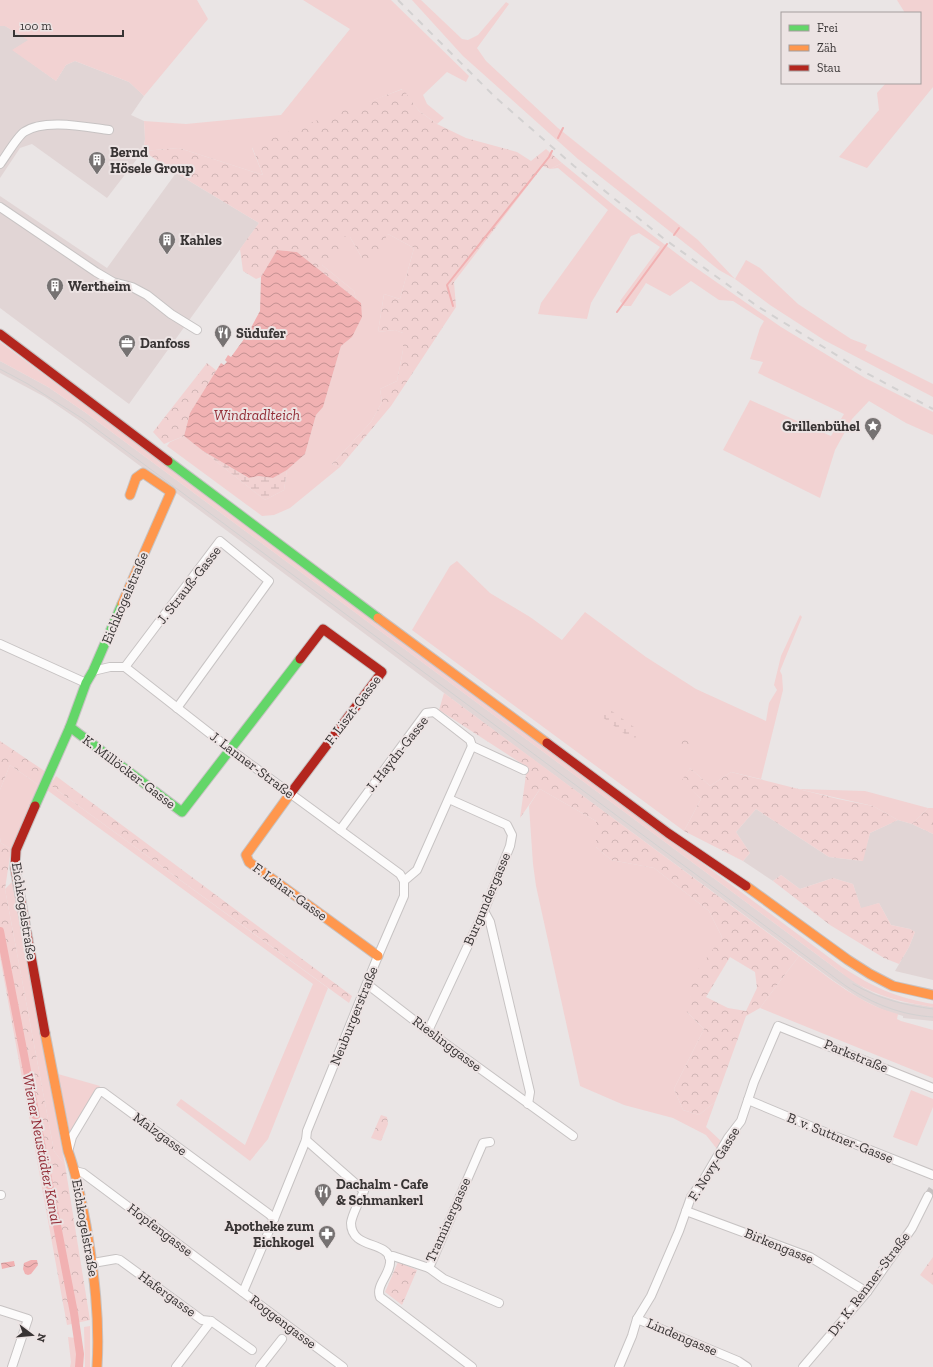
<svg xmlns="http://www.w3.org/2000/svg" width="933" height="1367" viewBox="0 0 933 1367" font-family="'Zilla Slab',serif">
  <defs>
    <pattern id="forest-crowns" width="20" height="18" patternUnits="userSpaceOnUse"><rect width="20" height="18" fill="#f2d2d2"/><path d="M2 6a3 3 0 1 1 6 0M12 15a3 3 0 1 1 6 0" fill="none" stroke="#d0b5b5"/></pattern>
    <pattern id="wetland-marsh" width="20" height="14" patternUnits="userSpaceOnUse"><rect width="20" height="14" fill="#f2d2d2"/><path d="M1 5h8M5 5V1M11 12h8M15 12V8" fill="none" stroke="#d0b5b5"/></pattern>
    <pattern id="water-waves" width="16" height="10" patternUnits="userSpaceOnUse"><rect width="16" height="10" fill="#f1b1b2"/><path d="M0 5q4-4 8 0t8 0" fill="none" stroke="#c49192"/></pattern>
  </defs>
  <rect width="100%" height="100%" fill="#eae5e5"/>
  <g fill="#e1d5d5">
    <polygon points="0,26 5,26 29,40 13,50 56,81 66,65 75,61 129,82 144,96 131,115 144,121 145,139 143,151 107,198 32,144 20,148 0,178"/>
    <polygon points="176,173 259,223 129,404 0,308 0,196 107,268"/>
    <polygon points="0,361 48,387 86,413 839,971 864,988 876,994 901,1002 933,1007 933,1021 903,1018 903,1016 883,1010 859,998 834,981 515,746 80,421 45,397 0,373"/>
    <polygon points="756,809 829,857 862,861 870,833 898,820 912,824 933,834 933,980 895,971 909,947 915,932 910,929 891,925 879,903 861,909 853,884 833,878 800,889 781,875 773,881 743,861 750,853 736,832"/>
  </g>
  <g fill="#f2d2d2">
    <polygon points="0,0 197,0 208,19 144,96 129,82 75,61 66,65 56,81 12,50 28,40 5,26 0,26"/>
    <polygon points="303,0 391,0 469,76 466,82 447,72 423,95 427,104 444,118 437,124 419,111 402,89 252,148 263,175 179,148 143,151 145,139 144,121 186,124 281,115 350,29"/>
    <polygon points="412,0 421,0 462,39 468,40 478,35 506,2 509,4 477,48 486,61 558,128 698,240 735,279 746,260 760,268 798,304 851,339 867,345 865,350 933,384 933,397 824,340 770,305 735,279 719,270 578,159 463,56"/>
    <polygon points="897,0 933,0 933,87 867,168 839,157 879,110 877,93 886,83 920,83 920,13 905,13"/>
    <polygon points="562,163 618,209 689,263 781,327 865,378 933,412 933,435 906,423 869,401 852,419 835,450 820,498 723,450 750,400 831,436 844,414 758,373 763,362 750,359 760,328 764,321 733,301 719,300 691,281 670,296 646,283 631,306 624,306 620,301 660,247 639,233 631,236 591,303 587,319 538,314 541,303 608,210 558,168 550,169"/>
    <polygon points="388,234 414,248 400,299 384,294 378,332 395,330 403,333 403,350 397,381 380,389 382,402 371,422 332,464 340,467 290,508 274,515 262,516 167,446 170,442 184,436 265,500 284,490 287,470 305,454 316,415 323,407 341,346 352,337 361,303 356,299 354,291 322,265 338,237 350,237 362,258"/>
    <path d="M0 342 842 967C875 988 894 997 933 1004V1007C909 1003 886 999 865 988 856 984 847 977 839 971L86 413 48 387 0 361Z"/>
    <polygon points="457,561 490,593 530,617 562,640 585,612 646,657 696,689 766,721 769,703 777,690 774,685 781,656 800,615 802,617 780,671 782,675 783,690 761,779 731,772 710,786 690,768 683,780 701,799 684,831 412,630 450,566"/>
    <polygon points="10,765 40,786 11,849 1,843 0,838 0,790"/>
    <polygon points="50,785 328,988 268,1139 250,1161 176,1105 181,1099 245,1145 313,984 47,790"/>
    <polygon points="540,789 596,821 596,847 611,860 654,868 709,911 722,937 691,996 687,1012 704,1029 674,1089 683,1110 699,1115 715,1102 706,1127 722,1142 717,1149 706,1135 673,1118 624,1105 580,1086 536,886 533,864 529,806"/>
    <polygon points="798,789 865,791 928,808 912,824 898,820 873,806"/>
    <polygon points="12,882 65,1165 54,1151 5,889"/>
    <path d="M799 956C830 978 861 1005 898 1014L897 1019 901 1021 933 1030V1078L760 1008Z"/>
    <polygon points="58,1074 100,1086 70,1133"/>
    <polygon points="911,1090 933,1099 933,1107 917,1146 893,1137"/>
    <polygon points="90,1326 90,1367 85,1367 84,1327"/>
    <polygon points="68,1337 75,1338 77,1356 76,1367 70,1367 71,1362"/>
  </g>
  <g fill="url(#forest-crowns)" fill-rule="evenodd">
    <polygon points="403,89 419,111 437,124 466,138 517,152 531,161 546,149 562,163 550,169 543,166 454,282 456,307 391,406 340,467 332,464 371,422 382,402 380,389 397,381 403,350 403,333 395,330 378,332 384,294 400,299 414,248 388,234 369,266 362,258 350,237 338,237 342,255 322,265 354,291 356,299 297,252 277,250 261,277 256,279 243,271 240,249 259,223 176,173 143,151 179,148 263,175 252,147 307,124"/>
    <polygon points="207,363 217,371 190,413 184,436 164,444 153,432"/>
    <path d="M444 693 799 956 760 1008 746 1016 715 1102 699 1115 683 1110 674 1089 704 1029 687 1012 685 1001 691 996 688 983 722 937 709 911 654 868 611 860 596 847V821L540 789 520 818 527 767 439 710ZM730 957 755 972 757 988 746 1011 728 1008 706 997Z"/>
    <polygon points="682,739 702,746 710,754 680,743"/>
    <polygon points="0,741 46,772 40,786 10,765 0,790"/>
    <polygon points="690,768 710,786 731,772 838,799 873,806 898,820 870,833 863,861 829,857 756,809 736,832 750,853 743,861 684,831 701,799 682,780"/>
    <polygon points="56,776 352,996 349,1003 50,785"/>
    <polygon points="928,808 933,808 933,834 912,824"/>
    <polygon points="0,838 1,843 11,849 5,889 54,1151 65,1165 90,1320 67,1325 0,957"/>
    <polygon points="781,875 800,889 833,878 853,884 861,908 879,903 891,925 910,929 915,932 909,947 899,964 884,958 830,925 773,881"/>
    <polygon points="381,1115 387,1117 388,1124 381,1141 371,1138"/>
    <polygon points="933,1257 933,1285 920,1275"/>
    <polygon points="398,1262 417,1270 402,1305 385,1292"/>
  </g>
  <g fill="url(#wetland-marsh)">
    <polygon points="203,451 249,478 258,476 273,478 287,470 284,490 265,500"/>
    <polygon points="609,709 638,730 641,737 630,738 601,716"/>
  </g>
  <g fill="url(#water-waves)">
    <polygon points="277,250 297,252 361,303 362,317 352,337 341,346 323,407 316,415 305,454 287,470 273,478 258,476 249,478 203,451 184,436 190,413 221,363 224,365 227,362 225,360 228,355 231,357 247,335 260,311 261,277"/>
    <polygon points="31,1260 37,1260 38,1265 31,1274 28,1275 25,1274 23,1269 24,1263"/>
    <polygon points="14,1261 15,1266 2,1269 1,1263"/>
  </g>
  <g fill="none" stroke-linecap="round" stroke-linejoin="round">
    <g stroke="#f1b1b2" stroke-width="2">
      <polyline points="558,138 563,128"/>
      <polyline points="674,235 679,228"/>
      <polyline points="453,306 447,285 549,157 552,151"/>
      <polyline points="617,312 667,244"/>
    </g>
    <polyline stroke="#f1b1b2" stroke-width="8" points="0,931 74,1313 80,1354 79,1367"/>
    <polyline stroke="#c6c2c2" stroke-width="8" stroke-dasharray="8 4" stroke-linecap="butt" points="928,1196 933,1188"/>
    <defs>
      <g id="street">
        <path d="M0 164C6 156 17 137 24 132 44 118 86 127 109 130"/>
        <polyline points="0,207 96,272 113,282 132,287 147,295 171,314 197,330"/>
        <polyline points="0,644 86,683"/>
        <polyline points="125,667 220,541 269,581 177,708"/>
        <polyline points="93,671 110,667 125,667 231,750 400,874 404,881"/>
        <polyline points="340,830 426,713 434,712 470,740 472,746 524,770"/>
        <polyline points="484,911 490,922 530,1092 528,1104"/>
        <polyline points="367,984 428,1031 573,1136"/>
        <polyline points="428,1031 484,911 510,846 512,835 507,825 449,799"/>
        <polyline points="748,1100 827,1133 933,1175"/>
        <path d="M306 1140 364 1191C360 1199 352 1215 351 1223 351 1249 387 1241 390 1259 392 1273 375 1285 380 1297L472 1367"/>
        <polyline points="69,1148 72,1137 99,1092 103,1092 269,1214 274,1219"/>
        <polyline points="75,1171 83,1173 343,1367"/>
        <polyline points="0,1195 1,1195"/>
        <polyline points="686,1211 810,1257 867,1292"/>
        <polyline points="389,1257 393,1256 429,1268 483,1143 490,1142"/>
        <polyline points="93,1263 116,1259 120,1260 202,1320 211,1321 176,1367"/>
        <polyline points="429,1268 444,1279 499,1303"/>
        <polyline points="243,1292 274,1219 306,1140 307,1131 378,956 404,896 404,881 417,870 472,746"/>
        <polyline points="0,1310 28,1319 12,1367"/>
        <polyline points="637,1319 738,1361 747,1367"/>
        <polyline points="211,1321 252,1350"/>
        <polyline points="260,1367 282,1339"/>
        <polyline points="619,1367 632,1336 637,1319 651,1296 679,1231 691,1197 704,1179 728,1138 741,1121 754,1082 778,1026 933,1088"/>
        <polyline points="803,1367 867,1292 912,1228 928,1196"/>
      </g>
      <g id="fast">
        <polyline points="168,461 378,618"/>
        <polyline points="70,727 182,812 300,659"/>
        <polyline points="35,806 70,727 86,683 93,671 122,604"/>
      </g>
      <g id="slow">
        <polyline points="122,604 171,492 143,473 136,478 130,495"/>
        <polyline points="378,618 547,743"/>
        <polyline points="290,794 246,855 249,862 378,956"/>
        <polyline points="746,886 848,960 870,974 893,986 933,995"/>
        <path d="M45 1033 68 1151C77 1175 81 1200 86 1225 94 1272 100 1319 97 1367"/>
      </g>
      <g id="jam">
        <polyline points="0,334 168,461"/>
        <polyline points="547,743 668,833 746,886"/>
        <polyline points="290,794 382,672 323,629 300,659"/>
        <polyline points="35,806 16,850 15,868 45,1033"/>
      </g>
    </defs>
    <use href="#street" stroke="#c7c3c3" stroke-width="10"/>
    <use href="#fast" stroke="#c7c3c3" stroke-width="11"/>
    <use href="#slow" stroke="#c7c3c3" stroke-width="11"/>
    <use href="#jam" stroke="#c7c3c3" stroke-width="11"/>
    <use href="#street" stroke="#fcfbfb" stroke-width="8"/>
    <use href="#fast" stroke="#63d668" stroke-width="9"/>
    <use href="#slow" stroke="#ff974d" stroke-width="9"/>
    <use href="#jam" stroke="#b3261e" stroke-width="9"/>
    <g stroke="#d3d1d1" stroke-width="1">
      <path d="M0 369 28 384 83 419 846 986C873 1004 901 1015 933 1017"/>
      <path d="M853 984C879 999 904 1005 933 1009"/>
    </g>
    <polyline stroke="#d3d1d1" stroke-width="2" stroke-dasharray="7 7" stroke-linecap="butt" points="398,0 495,97 574,166 663,238 757,306 859,369 933,409"/>
  </g>
  <defs>
    <symbol id="building-pin" viewBox="-11 -11 22 30"><path d="M0 17L-7.5 6A9.5 9.5 0 1 1 7.5 6Z" fill="#767272" stroke="#ece3e3"/><path d="M-4-6H4V6H1V3H-1V6H-4ZM-2.5-4.3h1.7v1.8h-1.7ZM.8-4.3h1.7v1.8H.8ZM-2.5-1h1.7V.8h-1.7ZM.8-1h1.7V.8H.8Z" fill="#fff"/></symbol>
    <symbol id="restaurant-pin" viewBox="-11 -11 22 30"><path d="M0 17L-7.5 6A9.5 9.5 0 1 1 7.5 6Z" fill="#767272" stroke="#ece3e3"/><path d="M-5-6h1v4h1v-4h1v4h1v-4h1v5L-1.5 .5V6h-2V.5L-5-1ZM5-6V6H3V1.5H1.5Q1.5-4 5-6Z" fill="#fff"/></symbol>
    <symbol id="office-pin" viewBox="-11 -11 22 30"><path d="M0 17L-7.5 6A9.5 9.5 0 1 1 7.5 6Z" fill="#767272" stroke="#ece3e3"/><path d="M-6-3h4V-5.5h4V-3h4V5H-6ZM-1-4.5V-3h2v-1.5ZM-6 0V1H6V0Z" fill="#fff"/></symbol>
    <symbol id="sight-pin" viewBox="-11 -11 22 30"><path d="M0 17L-7.5 6A9.5 9.5 0 1 1 7.5 6Z" fill="#767272" stroke="#ece3e3"/><path d="M0-6L1.8-2.2L6-1.7L2.9 1.2L3.7 5.4L0 3.3L-3.7 5.4L-2.9 1.2L-6-1.7L-1.8-2.2Z" fill="#fff"/></symbol>
    <symbol id="pharmacy-pin" viewBox="-11 -11 22 30"><path d="M0 17L-7.5 6A9.5 9.5 0 1 1 7.5 6Z" fill="#767272" stroke="#ece3e3"/><path d="M-2-6h4v4h4v4h-4v4h-4v-4h-4v-4h4Z" fill="#fff"/></symbol>
  </defs>
  <g fill-rule="evenodd">
    <use href="#building-pin" x="87" y="150" width="20" height="27"/>
    <use href="#building-pin" x="157" y="230" width="20" height="27"/>
    <use href="#building-pin" x="45" y="276" width="20" height="27"/>
    <use href="#restaurant-pin" x="213" y="323" width="20" height="27"/>
    <use href="#office-pin" x="117" y="333" width="20" height="27"/>
    <use href="#sight-pin" x="863" y="416" width="20" height="27"/>
    <use href="#restaurant-pin" x="313" y="1182" width="20" height="27"/>
    <use href="#pharmacy-pin" x="317" y="1224" width="20" height="27"/>
  </g>
  <g text-anchor="middle" dominant-baseline="central" stroke-width="4" stroke-linejoin="round" paint-order="stroke">
    <g font-size="14" font-weight="bold" fill="#383434" stroke="#ece3e3" text-anchor="start">
      <text x="110" y="152">Bernd<tspan x="110" dy="16">Hösele Group</tspan></text>
      <text x="180" y="240">Kahles</text>
      <text x="68" y="286">Wertheim</text>
      <text x="236" y="333">Südufer</text>
      <text x="140" y="343">Danfoss</text>
      <text x="860" y="426" text-anchor="end">Grillenbühel</text>
      <text x="336" y="1184">Dachalm - Cafe<tspan x="336" dy="16">&amp; Schmankerl</tspan></text>
      <text x="314" y="1226" text-anchor="end">Apotheke zum<tspan x="314" dy="16">Eichkogel</tspan></text>
    </g>
    <g font-size="14" fill="#383434" stroke="#ece3e3">
      <text transform="translate(189 585) rotate(-52)">J. Strauß-Gasse</text>
      <text transform="translate(125 598) rotate(-67)">Eichkogelstraße</text>
      <text transform="translate(353 710) rotate(-53)">F. Liszt-Gasse</text>
      <text transform="translate(397 754) rotate(-52)">J. Haydn-Gasse</text>
      <text transform="translate(252 765) rotate(37)">J. Lanner-Straße</text>
      <text transform="translate(129 772) rotate(37)">K. Millöcker-Gasse</text>
      <text transform="translate(290 892) rotate(36)">F. Lehar-Gasse</text>
      <text transform="translate(487 899) rotate(-67)">Burgundergasse</text>
      <text transform="translate(24 911) rotate(81)">Eichkogelstraße</text>
      <text transform="translate(354 1016) rotate(-68)">Neuburgerstraße</text>
      <text transform="translate(447 1044) rotate(37)">Rieslinggasse</text>
      <text transform="translate(856 1056) rotate(22)">Parkstraße</text>
      <text transform="translate(160 1134) rotate(36)">Malzgasse</text>
      <text transform="translate(840 1138) rotate(22)">B. v. Suttner-Gasse</text>
      <text transform="translate(714 1164) rotate(-58)">F. Novy-Gasse</text>
      <text transform="translate(448 1220) rotate(-66)">Traminergasse</text>
      <text transform="translate(85 1228) rotate(80)">Eichkogelstraße</text>
      <text transform="translate(160 1230) rotate(37)">Hopfengasse</text>
      <text transform="translate(779 1246) rotate(22)">Birkengasse</text>
      <text transform="translate(869 1284) rotate(-53)">Dr. K. Renner-Straße</text>
      <text transform="translate(167 1294) rotate(36)">Hafergasse</text>
      <text transform="translate(283 1322) rotate(37)">Roggengasse</text>
      <text transform="translate(682 1337) rotate(23)">Lindengasse</text>
    </g>
    <g font-size="15" font-style="italic" fill="#932d37" stroke="#ece3e3">
      <text x="257" y="415">Windradlteich</text>
      <text transform="translate(42 1149) rotate(79)">Wiener Neustädter Kanal</text>
    </g>
  </g>
  <rect x="781" y="12" width="140" height="72" fill="#ece3e3" stroke="#a49d9d"/>
  <rect x="789" y="25" width="20" height="6" fill="#63d668" stroke="#a49d9d"/>
  <text x="817" y="32" font-size="12" fill="#383434">Frei</text>
  <rect x="789" y="45" width="20" height="6" fill="#ff974d" stroke="#a49d9d"/>
  <text x="817" y="52" font-size="12" fill="#383434">Zäh</text>
  <rect x="789" y="65" width="20" height="6" fill="#b3261e" stroke="#a49d9d"/>
  <text x="817" y="72" font-size="12" fill="#383434">Stau</text>
  <g transform="translate(32 1335) rotate(106)" stroke="#ece3e3" stroke-width="3" paint-order="stroke">
  <path d="M0-3L7 15L0 10L-7 15Z" fill="#383434"/>
  <text y="-6" font-size="11" font-weight="bold" text-anchor="middle" fill="#383434">N</text>
  </g>
  <path d="M14 30v6h109v-6" fill="none" stroke="#383434" stroke-width="2"/>
  <text x="20" y="30" font-size="12" fill="#383434" stroke="#ece3e3" stroke-width="3" paint-order="stroke">100 m</text>
</svg>
